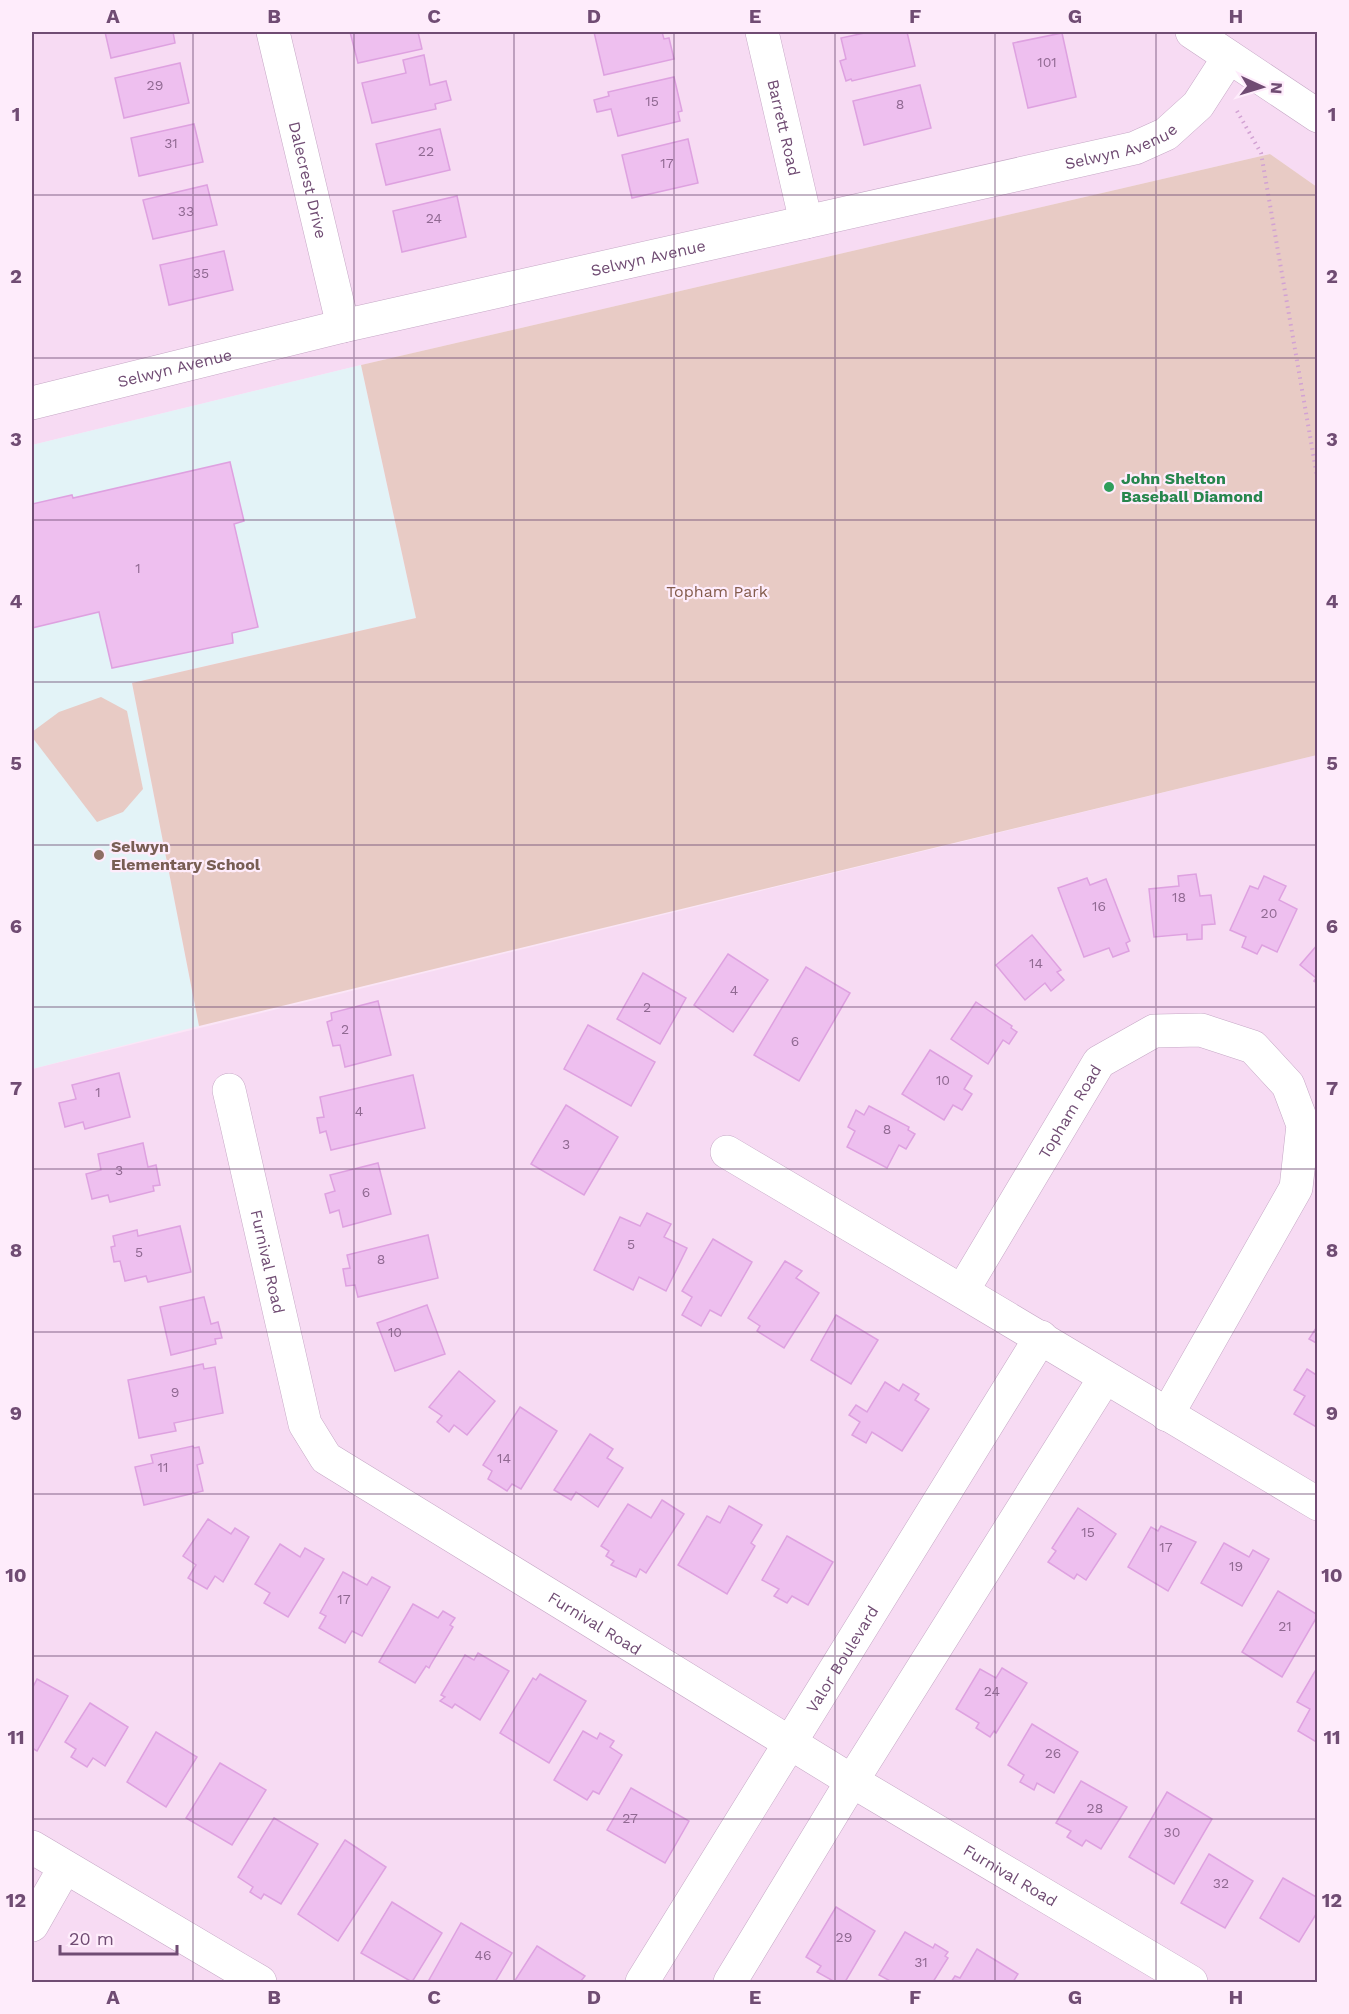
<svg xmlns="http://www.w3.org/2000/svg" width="1349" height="2014" viewBox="0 0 1349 2014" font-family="'Work Sans',sans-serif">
  <rect width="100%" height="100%" fill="#fbe6f7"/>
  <g fill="#f7dbf3">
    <polygon points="32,32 1317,32 1317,187 1270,154 361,365 32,445"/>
    <polygon points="1317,755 1317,1982 32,1982 32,1069"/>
  </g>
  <polygon fill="#e3f3f7" points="361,365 416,618 132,683 199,1026 32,1069 32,445"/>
  <g fill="#e8cbc5">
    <polygon points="1270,154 1317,187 1317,755 199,1026 132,683 416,618 361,365"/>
    <polygon points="101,697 127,711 143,789 123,812 97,822 32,737 32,732 59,712"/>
  </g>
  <g fill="#eebfef" stroke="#dea1e0" stroke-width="1.5">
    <polygon points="105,32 173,32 175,43 111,58"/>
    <polygon points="350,32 418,32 422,49 358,63"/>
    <polygon points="594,32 662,32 664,39 669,38 674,59 604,75"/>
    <polygon points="869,32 907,32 915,66 852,81 851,79 846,81 840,61 846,59 841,38"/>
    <polygon points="1062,33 1076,97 1028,108 1013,43"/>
    <polygon points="424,55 430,85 446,81 451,100 435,104 436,109 372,123 362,83 406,73 403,60"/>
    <polygon points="180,63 189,103 124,118 115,78"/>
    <polygon points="674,77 682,111 678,112 680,121 618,136 611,109 597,112 594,100 609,96 608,92"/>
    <polygon points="920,85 931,128 864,145 853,101"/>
    <polygon points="194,124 203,162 139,176 131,138"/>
    <polygon points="440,129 450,170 386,185 376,144"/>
    <polygon points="688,139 698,183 632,198 622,155"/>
    <polygon points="207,185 217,225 153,239 143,200"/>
    <polygon points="457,196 466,237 402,252 393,211"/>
    <polygon points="224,251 233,290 169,305 160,265"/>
    <polygon points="230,462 244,521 234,524 258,627 232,633 233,643 112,668 99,612 32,628 32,504 72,495 73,498"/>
    <polygon points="1196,874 1200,896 1211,895 1215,924 1202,925 1202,939 1187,940 1187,934 1154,937 1149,889 1179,886 1178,876"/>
    <polygon points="1264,876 1286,886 1279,900 1297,909 1277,952 1262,945 1257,954 1242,947 1246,937 1230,930 1250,886 1258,889"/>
    <polygon points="1087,878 1090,885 1106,879 1130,941 1126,943 1129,951 1113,957 1109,948 1084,957 1058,888"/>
    <polygon points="1032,935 1061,970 1057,972 1064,980 1051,991 1045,983 1025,1000 996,965"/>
    <polygon points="1318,944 1318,984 1314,981 1316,978 1300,965"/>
    <polygon points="728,954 768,980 733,1032 694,1005"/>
    <polygon points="806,967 850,993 799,1081 754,1055"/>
    <polygon points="643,973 686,998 660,1044 617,1019"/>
    <polygon points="378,1001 391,1055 345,1067 340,1045 333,1046 327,1022 332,1020 331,1013"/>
    <polygon points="976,1002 1012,1026 1011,1028 1017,1032 1009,1044 1003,1040 988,1064 951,1039"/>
    <polygon points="588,1025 655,1062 631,1106 564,1069"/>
    <polygon points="930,1050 972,1076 964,1089 972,1094 962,1110 953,1105 944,1120 902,1094"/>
    <polygon points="119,1073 130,1117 85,1129 83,1122 65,1127 59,1103 76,1099 72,1085"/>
    <polygon points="413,1075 425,1128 331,1150 326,1131 320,1133 317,1118 324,1117 320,1097"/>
    <polygon points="566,1105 618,1137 584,1195 531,1164"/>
    <polygon points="869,1106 909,1127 908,1130 915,1134 906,1149 899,1145 887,1168 847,1147 855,1131 848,1127 856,1110 864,1115"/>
    <polygon points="143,1143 148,1167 156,1165 160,1185 153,1186 154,1191 110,1202 108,1195 92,1199 86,1174 101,1170 98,1154"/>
    <polygon points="378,1163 391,1214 343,1227 339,1210 330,1213 325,1194 335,1191 330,1175"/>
    <polygon points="647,1213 671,1224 664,1237 687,1248 666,1291 639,1277 633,1290 594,1270 620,1217 640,1226"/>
    <polygon points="180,1226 191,1272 148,1282 146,1276 125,1281 120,1261 114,1262 111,1247 115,1246 113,1236 137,1230 138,1236"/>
    <polygon points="428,1235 438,1278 358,1297 355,1285 346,1286 343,1269 350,1268 347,1255"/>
    <polygon points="713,1239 752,1262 721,1316 710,1310 701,1326 682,1315 692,1297 682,1291"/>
    <polygon points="785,1261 802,1271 796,1278 819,1293 784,1348 757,1331 760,1326 748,1318"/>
    <polygon points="204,1297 211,1324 218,1322 222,1338 215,1339 216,1344 171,1355 160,1307"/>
    <polygon points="427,1305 445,1354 395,1371 377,1323"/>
    <polygon points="836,1315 878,1340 851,1384 811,1360"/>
    <polygon points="1318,1325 1318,1344 1309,1339"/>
    <polygon points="203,1364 204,1369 215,1367 223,1413 174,1423 176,1431 139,1438 128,1380"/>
    <polygon points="1307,1369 1318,1376 1318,1428 1294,1414 1305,1396 1294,1390"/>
    <polygon points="459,1371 495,1401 467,1435 454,1425 449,1432 437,1422 442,1416 429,1407"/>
    <polygon points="885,1382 899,1391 903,1384 919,1394 915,1400 929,1409 902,1451 872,1432 866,1443 852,1435 860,1422 849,1415 856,1405 867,1412"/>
    <polygon points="520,1407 557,1431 521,1489 512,1484 507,1491 488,1479 492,1471 483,1465"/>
    <polygon points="590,1434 613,1449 607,1458 623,1468 598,1507 576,1492 571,1500 554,1490"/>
    <polygon points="193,1446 194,1448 199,1447 203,1463 197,1465 203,1491 144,1505 135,1467 153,1463 151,1455"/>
    <polygon points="662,1500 684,1514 646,1573 640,1569 636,1577 611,1565 614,1561 606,1556 609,1551 601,1546 628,1504 651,1518"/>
    <polygon points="729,1506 762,1525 751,1543 755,1546 727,1594 678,1565 707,1516 720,1523"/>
    <polygon points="1078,1508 1116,1534 1086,1580 1077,1574 1074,1579 1048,1562 1056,1551 1052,1548"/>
    <polygon points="208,1519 231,1534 235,1528 249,1537 223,1582 215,1576 207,1589 188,1578 196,1565 183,1556"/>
    <polygon points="1161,1526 1196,1542 1168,1591 1128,1567 1151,1527 1158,1531"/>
    <polygon points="787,1536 833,1562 808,1605 792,1596 787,1603 774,1596 779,1589 762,1580"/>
    <polygon points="1224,1543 1249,1557 1253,1550 1269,1559 1242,1606 1201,1583"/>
    <polygon points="280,1544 300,1557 305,1548 324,1559 288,1617 264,1603 270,1593 255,1584"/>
    <polygon points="343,1572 367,1585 372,1577 390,1587 362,1636 352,1631 345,1643 319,1628 326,1616 320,1613"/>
    <polygon points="1278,1591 1318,1615 1282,1677 1242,1652"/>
    <polygon points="413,1604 438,1618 443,1611 455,1618 450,1625 453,1627 431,1664 429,1668 426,1666 415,1683 379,1662"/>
    <polygon points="478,1653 509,1671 480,1720 455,1704 452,1708 440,1701 445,1697 441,1695 465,1655 474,1660"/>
    <polygon points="1318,1666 1318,1743 1298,1731 1310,1709 1297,1702"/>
    <polygon points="1002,1668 1027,1683 996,1733 994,1731 990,1737 976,1728 979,1723 956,1709 980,1669 996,1678"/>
    <polygon points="540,1674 586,1701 549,1763 500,1733 533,1678 536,1680"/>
    <polygon points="37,1679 68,1696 37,1751 32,1748 32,1689"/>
    <polygon points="90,1703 128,1727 105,1766 93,1758 87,1767 71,1757 76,1749 65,1742"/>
    <polygon points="1032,1724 1078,1752 1054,1793 1037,1783 1034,1790 1020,1782 1024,1775 1008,1765"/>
    <polygon points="583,1731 597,1739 600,1733 614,1741 610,1747 622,1755 599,1794 593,1791 587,1800 554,1780"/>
    <polygon points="156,1732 197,1757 166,1807 127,1782"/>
    <polygon points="220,1763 266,1790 232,1845 186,1818"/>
    <polygon points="1081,1781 1127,1807 1101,1849 1086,1840 1082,1846 1067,1837 1071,1831 1056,1823"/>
    <polygon points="631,1788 689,1821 665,1863 607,1830"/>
    <polygon points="1167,1792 1212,1819 1174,1884 1129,1857"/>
    <polygon points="274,1818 318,1844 281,1904 264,1894 261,1899 250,1892 253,1887 238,1877"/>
    <polygon points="345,1840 386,1867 338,1941 298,1914"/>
    <polygon points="1209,1854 1253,1881 1225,1928 1181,1903"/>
    <polygon points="1283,1878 1318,1898 1318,1911 1299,1942 1260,1918"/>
    <polygon points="392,1902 442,1933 412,1982 361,1953"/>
    <polygon points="836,1907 875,1931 845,1982 835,1982 817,1972 821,1966 806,1957"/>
    <polygon points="461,1923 512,1953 495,1982 433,1982 429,1980"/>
    <polygon points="905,1932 933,1948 935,1944 948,1952 945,1956 948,1958 933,1982 892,1982 879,1975"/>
    <polygon points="537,1946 585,1976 580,1982 514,1982"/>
    <polygon points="977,1949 1018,1974 1013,1982 951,1982 955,1976 960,1978"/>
  </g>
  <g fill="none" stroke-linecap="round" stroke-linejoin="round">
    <defs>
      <g id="minor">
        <path id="s1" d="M273 32 343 326"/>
        <path id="s2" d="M762 32 806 222"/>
        <polyline points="1192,32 1318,116"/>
        <path id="s3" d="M32 403 343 326 1135 148 1166 134 1198 105 1229 57"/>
        <path id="s4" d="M229 1090 305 1424 326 1458 852 1781 1191 1982"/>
        <path d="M727 1152C925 1268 1120 1387 1318 1504"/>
        <path id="s5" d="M963 1290 1099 1062 1154 1031 1201 1030 1253 1047 1288 1085 1303 1125 1296 1188 1167 1415"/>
        <polyline points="32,1847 260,1982"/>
        <polyline points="32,1925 65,1867"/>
        <path id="s6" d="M642 1982 1041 1337"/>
        <polyline points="730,1982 852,1781 1104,1379"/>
      </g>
    </defs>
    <use href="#minor" stroke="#c6a8c6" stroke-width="34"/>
    <polyline stroke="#d2a2d3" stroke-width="4" stroke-dasharray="1.5 4.5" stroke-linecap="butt" points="1237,111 1261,153 1318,482"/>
    <use href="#minor" stroke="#fff" stroke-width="33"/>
  </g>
  <path fill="none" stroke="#704c73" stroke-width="1.5" stroke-opacity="0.55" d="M193 32V1982M354 32V1982M514 32V1982M674 32V1982M835 32V1982M995 32V1982M1156 32V1982M32 195H1318M32 358H1318M32 520H1318M32 682H1318M32 845H1318M32 1007H1318M32 1169H1318M32 1332H1318M32 1494H1318M32 1656H1318M32 1819H1318"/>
  <circle fill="#2e9e5b" stroke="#feecfb" stroke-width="2" cx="1109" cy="487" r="6"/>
  <circle fill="#8d6e63" stroke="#feecfb" stroke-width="2" cx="99" cy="855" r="6"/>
  <g text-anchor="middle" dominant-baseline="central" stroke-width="4.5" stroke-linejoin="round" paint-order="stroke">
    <g font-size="14" fill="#906992">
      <text x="1047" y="62">101</text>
      <text x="155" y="85">29</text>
      <text x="652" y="101">15</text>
      <text x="900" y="104">8</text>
      <text x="171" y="143">31</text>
      <text x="426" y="151">22</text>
      <text x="667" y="163">17</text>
      <text x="186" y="211">33</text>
      <text x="434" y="218">24</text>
      <text x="201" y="273">35</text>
      <text x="138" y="568">1</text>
      <text x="1179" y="897">18</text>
      <text x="1099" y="906">16</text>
      <text x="1269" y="913">20</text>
      <text x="1036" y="963">14</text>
      <text x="734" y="990">4</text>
      <text x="647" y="1007">2</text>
      <text x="345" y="1029">2</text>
      <text x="795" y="1041">6</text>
      <text x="943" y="1080">10</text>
      <text x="98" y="1092">1</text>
      <text x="359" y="1111">4</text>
      <text x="887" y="1129">8</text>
      <text x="566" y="1144">3</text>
      <text x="119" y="1170">3</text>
      <text x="366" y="1192">6</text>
      <text x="631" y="1244">5</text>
      <text x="139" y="1252">5</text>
      <text x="381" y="1259">8</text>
      <text x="395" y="1332">10</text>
      <text x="175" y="1392">9</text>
      <text x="504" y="1458">14</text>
      <text x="163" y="1467">11</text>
      <text x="1088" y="1532">15</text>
      <text x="1166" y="1547">17</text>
      <text x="1236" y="1566">19</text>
      <text x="344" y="1599">17</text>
      <text x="1285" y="1626">21</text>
      <text x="992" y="1691">24</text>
      <text x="1053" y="1753">26</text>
      <text x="1095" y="1808">28</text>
      <text x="630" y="1818">27</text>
      <text x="1172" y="1832">30</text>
      <text x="1221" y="1883">32</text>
      <text x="844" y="1937">29</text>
      <text x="483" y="1955">46</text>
      <text x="921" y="1962">31</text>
    </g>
    <g font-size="16" fill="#704c73" stroke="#feecfb">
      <text stroke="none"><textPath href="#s2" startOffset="98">Barrett Road</textPath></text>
      <text stroke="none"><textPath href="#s3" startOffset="1119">Selwyn Avenue</textPath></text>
      <text stroke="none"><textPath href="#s1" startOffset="152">Dalecrest Drive</textPath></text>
      <text stroke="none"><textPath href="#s3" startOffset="633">Selwyn Avenue</textPath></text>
      <text stroke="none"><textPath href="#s3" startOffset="147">Selwyn Avenue</textPath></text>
      <text stroke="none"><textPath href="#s5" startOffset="208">Topham Road</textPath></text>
      <text stroke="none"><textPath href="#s4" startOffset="176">Furnival Road</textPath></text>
      <text stroke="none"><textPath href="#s4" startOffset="698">Furnival Road</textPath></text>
      <text stroke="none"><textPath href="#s6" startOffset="380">Valor Boulevard</textPath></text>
      <text stroke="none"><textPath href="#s4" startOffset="1184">Furnival Road</textPath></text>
    </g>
    <g font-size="16" font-weight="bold" fill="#27864d" stroke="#feecfb" text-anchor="start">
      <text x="1121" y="478">John Shelton<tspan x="1121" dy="18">Baseball Diamond</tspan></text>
    </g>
    <g font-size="16" fill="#835b4b" stroke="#feecfb">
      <text x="717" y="591">Topham Park</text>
    </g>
    <g font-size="16" font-weight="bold" fill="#785e54" stroke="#feecfb" text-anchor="start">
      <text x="111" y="846">Selwyn<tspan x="111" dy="18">Elementary School</tspan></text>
    </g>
  </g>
  <rect width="1349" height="2014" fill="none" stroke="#feecfb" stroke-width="66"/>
  <g transform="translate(1262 87) rotate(94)" stroke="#feecfb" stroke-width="4.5" paint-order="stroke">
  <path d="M0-4.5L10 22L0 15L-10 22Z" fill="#704c73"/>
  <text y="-9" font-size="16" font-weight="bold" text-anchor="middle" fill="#704c73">N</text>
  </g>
  <path d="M60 1945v9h117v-9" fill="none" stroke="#704c73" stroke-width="3"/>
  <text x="69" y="1945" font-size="18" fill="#704c73" stroke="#feecfb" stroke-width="4.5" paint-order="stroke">20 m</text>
  <rect x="33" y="33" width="1283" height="1948" fill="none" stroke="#704c73" stroke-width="2"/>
  <g font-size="20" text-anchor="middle" font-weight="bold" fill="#704c73">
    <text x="113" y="23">A</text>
    <text x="274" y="23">B</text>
    <text x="434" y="23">C</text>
    <text x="594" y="23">D</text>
    <text x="755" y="23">E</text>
    <text x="915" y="23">F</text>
    <text x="1075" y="23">G</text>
    <text x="1236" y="23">H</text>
    <text x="16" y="121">1</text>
    <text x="1332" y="121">1</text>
    <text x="16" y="283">2</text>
    <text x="1332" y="283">2</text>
    <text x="16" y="446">3</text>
    <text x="1332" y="446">3</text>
    <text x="16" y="608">4</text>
    <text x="1332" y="608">4</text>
    <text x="16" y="770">5</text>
    <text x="1332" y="770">5</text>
    <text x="16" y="933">6</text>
    <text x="1332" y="933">6</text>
    <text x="16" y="1095">7</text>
    <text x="1332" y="1095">7</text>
    <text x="16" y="1257">8</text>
    <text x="1332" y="1257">8</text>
    <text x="16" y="1420">9</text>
    <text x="1332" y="1420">9</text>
    <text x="16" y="1582">10</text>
    <text x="1332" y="1582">10</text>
    <text x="16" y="1744">11</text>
    <text x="1332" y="1744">11</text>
    <text x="16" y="1907">12</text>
    <text x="1332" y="1907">12</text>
    <text x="113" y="2004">A</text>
    <text x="274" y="2004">B</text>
    <text x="434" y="2004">C</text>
    <text x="594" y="2004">D</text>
    <text x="755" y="2004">E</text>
    <text x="915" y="2004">F</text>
    <text x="1075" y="2004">G</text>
    <text x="1236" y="2004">H</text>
  </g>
</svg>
